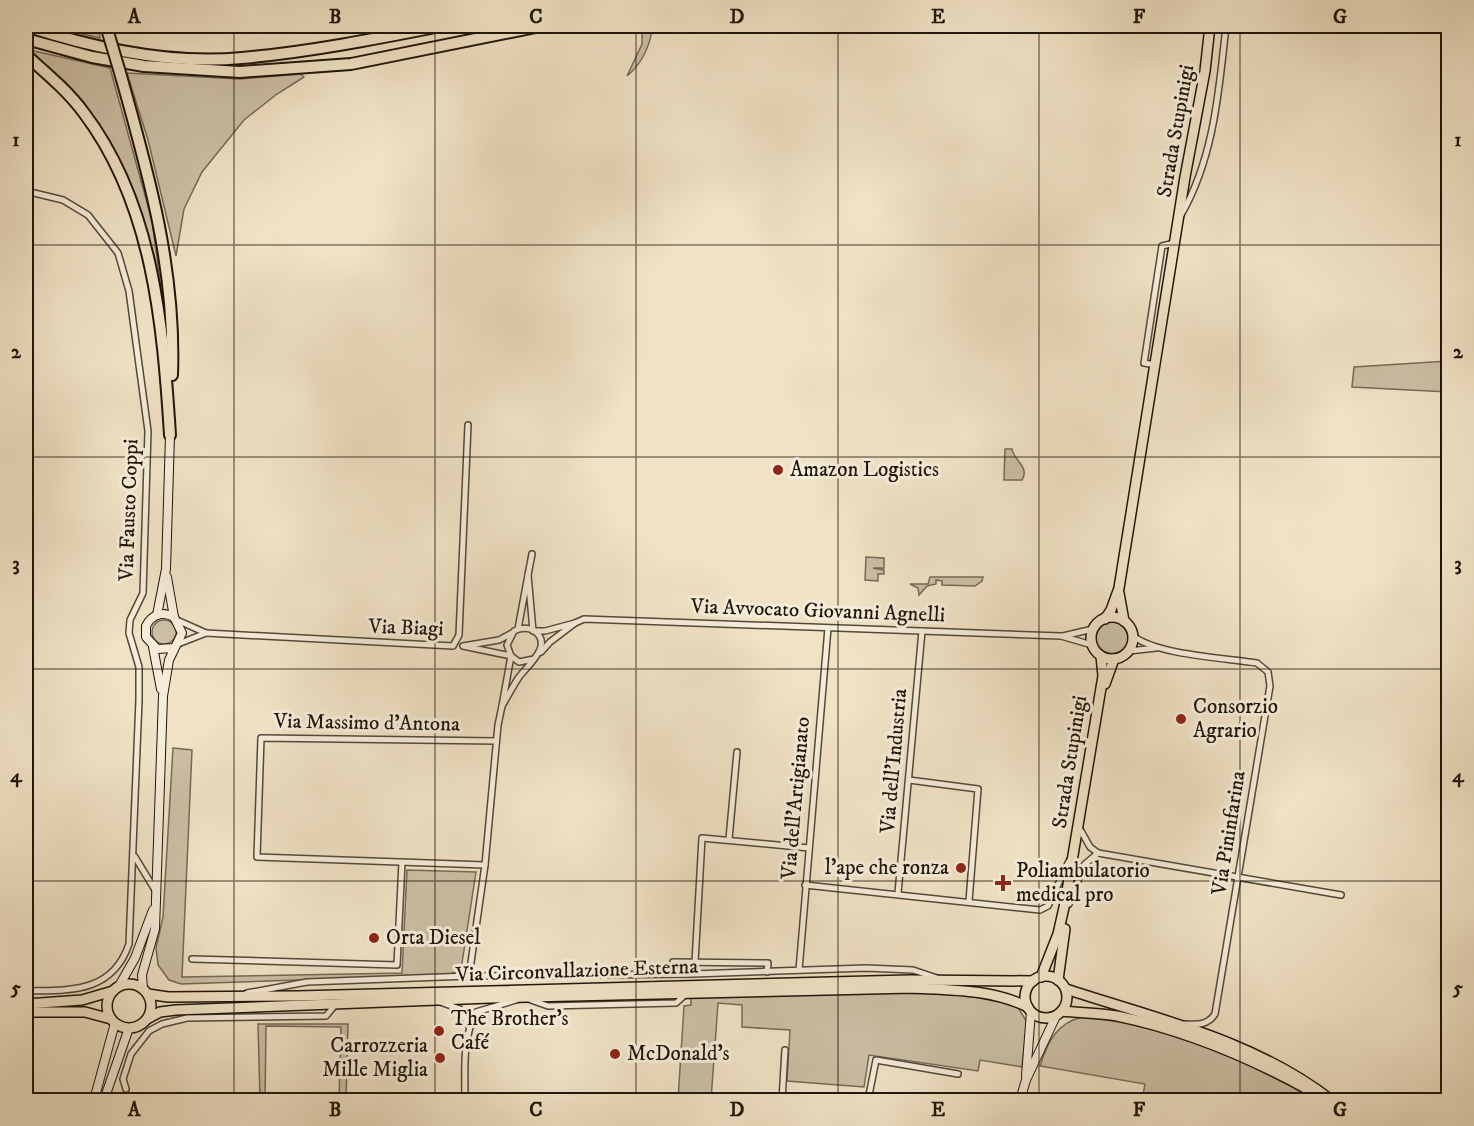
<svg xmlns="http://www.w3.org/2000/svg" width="1474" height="1126" viewBox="0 0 1474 1126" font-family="'IM FELL DW Pica',serif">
  <rect width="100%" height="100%" fill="#f0e2c5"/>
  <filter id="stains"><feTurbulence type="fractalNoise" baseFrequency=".00333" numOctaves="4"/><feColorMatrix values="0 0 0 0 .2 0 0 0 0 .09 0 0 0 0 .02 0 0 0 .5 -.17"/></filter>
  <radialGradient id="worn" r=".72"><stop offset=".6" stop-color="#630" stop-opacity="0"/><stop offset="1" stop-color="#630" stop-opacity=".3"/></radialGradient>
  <g fill="#ccbfa5" stroke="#756a58" stroke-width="1.5">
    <polygon points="48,26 98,26 100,38"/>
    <path d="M642 26H653C650 45 643 63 627 76L642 44Z"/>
    <path d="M34 51 110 68 152 221 163 302C152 281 147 234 139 208 117 137 80 103 29 52Z"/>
    <polygon points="127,73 239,79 301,74 304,77 277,94 244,120 202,172 184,209 176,256 148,140"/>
    <polygon points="1448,361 1448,392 1352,387 1354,367"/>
    <path d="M1005 449H1012C1014 461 1030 467 1022 480H1004Z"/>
    <polygon points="866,557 884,558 884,568 873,568 884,570 884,574 878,574 878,581 865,580"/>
    <polygon points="930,577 983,577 982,581 975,586 942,585 942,581 936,580 936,584 927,586 919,595 918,588 910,584 928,584"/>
    <circle cx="164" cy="632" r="12"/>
    <circle cx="1112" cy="638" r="16"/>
    <polygon points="173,748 192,750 182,977 402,973 407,870 476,872 462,963 458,972 446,975 181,984 169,980 158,965 156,948 163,917"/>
    <polygon points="912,991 973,994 1017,1006 1027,1022 1022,1067 980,1060 978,1071 869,1055 864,1087 787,1081 790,1030 742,1027 742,1005 718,1003 711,1100 678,1100 684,1006 691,1005 691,997"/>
    <path d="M1083 1017C1164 1025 1246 1057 1314 1100H1142L1145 1084 1040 1066C1047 1043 1057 1022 1083 1017Z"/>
    <polygon points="258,1024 348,1024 346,1100 339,1100 341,1027 266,1026 265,1100 260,1100"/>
  </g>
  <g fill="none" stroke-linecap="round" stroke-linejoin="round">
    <defs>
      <g id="street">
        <polyline points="207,26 255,26"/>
        <path d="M26 191 63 200 88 215 118 253 129 291 148 431 143 593 130 620 129 633 139 667V700L129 944C112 994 69 990 26 991"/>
        <path d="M1181 215C1214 158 1219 90 1226 26"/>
        <polyline points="1156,365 1144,363 1162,246 1175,243"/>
        <polyline points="528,575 532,554"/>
        <polyline points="179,621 206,633 453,646 459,635 468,425"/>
        <polyline points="575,623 584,619 1061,636 1092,645"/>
        <polyline points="518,629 528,575 533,631 545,631 575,623 550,642 541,652"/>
        <path d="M512 633 499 640 463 646 511 656 502 706C508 696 513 686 519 677 528 665 555 644 533 630 526 627 520 628 514 631L507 645 511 656 519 662 534 659"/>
        <polyline points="1063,636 1093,629"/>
        <path d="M1133 636C1158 655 1225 658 1257 663L1268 672 1270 686 1215 1014C1208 1025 1198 1025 1185 1024"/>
        <polyline points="178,644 206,633"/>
        <polyline points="1129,651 1156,648"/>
        <polyline points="909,780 978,789 969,901"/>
        <polyline points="1081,831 1090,847 1098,853 1341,895"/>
        <polyline points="729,839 737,752"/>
        <polyline points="135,857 155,890"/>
        <polyline points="485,865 257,857 261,738 496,741"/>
        <polyline points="805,885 1040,910 1048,906 1069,861"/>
        <polyline points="898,893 922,631"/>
        <polyline points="1069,904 1084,865 1098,853"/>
        <polyline points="192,959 397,965 402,862"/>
        <polyline points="695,962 702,838 809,848"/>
        <polyline points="799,970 828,628"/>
        <polyline points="673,974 673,962 768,963 767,972"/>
        <polyline points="469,976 485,865 498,725 502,706"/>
        <polyline points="247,993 307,982 469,976 693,974 866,968 913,970 937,978"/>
        <polyline points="531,1000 548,1006 676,1003 685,995"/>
        <polyline points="440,1002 460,1009 469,1026"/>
        <polyline points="126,1089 123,1079 131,1054 149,1031 162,1024 187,1018 326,1016 336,1004"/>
        <path d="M465 1100C465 1070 462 1040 476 1012L516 1000"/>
        <polyline points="782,1100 785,1050"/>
        <polyline points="868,1100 876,1060 958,1074"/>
      </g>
      <g id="secondary">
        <polyline points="167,577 174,617"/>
        <polyline points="157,615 166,569 170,435"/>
        <polyline points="153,647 161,689"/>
        <polyline points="119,986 135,958 153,910"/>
        <path d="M143 989 142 975 155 929 163 696 169 660 182 633 174 617C163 611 152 614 146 626V637L157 649 173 648"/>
        <polyline points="1026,1076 1031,1012"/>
        <polyline points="94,1100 115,1023"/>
        <polyline points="104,1100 129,1028"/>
        <polyline points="1020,1100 1026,1080 1056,1016"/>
      </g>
      <g id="primary">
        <polyline points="1119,593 1124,621"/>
        <circle cx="1112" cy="638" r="21"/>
        <polyline points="1105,619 1111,610 1119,588 1185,177 1205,71 1210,26"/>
        <polyline points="1105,684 1114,659"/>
        <circle cx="1046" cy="997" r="21"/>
        <polyline points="1041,977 1058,934 1065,903 1103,676 1101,656"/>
        <polyline points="1058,980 1065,929"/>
        <circle cx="129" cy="1006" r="22"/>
        <path d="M1066 989C1157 1019 1254 1040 1331 1100"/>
        <polyline points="148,994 168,997 298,996 909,980 1033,981"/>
        <polyline points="26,1004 82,1000 113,991"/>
        <path d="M1062 1011C1080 1013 1099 1013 1117 1016 1184 1030 1249 1057 1309 1090"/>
        <polyline points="26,1012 85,1012 111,1019"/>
        <path d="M147 1019 160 1012 176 1010 490 998 911 988C951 990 991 989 1028 1007"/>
      </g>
      <g id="highway">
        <path d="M26 26C93 48 170 65 242 58 309 52 375 39 441 26"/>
        <polyline points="26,39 92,57 144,66 240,72 351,64 541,26"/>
        <path d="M26 55C46 73 68 91 84 113 153 204 163 325 170 435"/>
        <path d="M121 76C149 175 176 271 172 375"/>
      </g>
    </defs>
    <use href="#street" stroke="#524939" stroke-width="8"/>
    <use href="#secondary" stroke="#1e160a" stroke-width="10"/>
    <use href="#primary" stroke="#1e160a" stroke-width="12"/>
    <use href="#highway" stroke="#1e160a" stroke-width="14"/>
    <use href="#street" stroke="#f5ecd9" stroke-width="5"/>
    <use href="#secondary" stroke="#f5ecd9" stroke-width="8"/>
    <use href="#primary" stroke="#f0e2c5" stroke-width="9"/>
    <use href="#highway" stroke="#f0e2c5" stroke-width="10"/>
    <defs>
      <polyline id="highway-bridge" points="107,29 121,76"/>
    </defs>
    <use href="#highway-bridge" stroke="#1e160a" stroke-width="14" stroke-linecap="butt"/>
    <use href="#highway-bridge" stroke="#f0e2c5" stroke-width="10"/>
  </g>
  <path fill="none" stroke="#1e160a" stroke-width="1.5" stroke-opacity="0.55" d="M234 26V1100M435 26V1100M636 26V1100M838 26V1100M1039 26V1100M1240 26V1100M26 245H1448M26 457H1448M26 669H1448M26 881H1448"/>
  <g fill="#8f2418" stroke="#f5ecd9" stroke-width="2">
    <circle cx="778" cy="470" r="6"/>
    <circle cx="1181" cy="719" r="6"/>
    <circle cx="961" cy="868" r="6"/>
    <path d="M1000 874h6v6h6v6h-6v6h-6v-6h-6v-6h6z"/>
    <circle cx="374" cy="938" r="6"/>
    <circle cx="439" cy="1031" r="6"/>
    <circle cx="615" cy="1054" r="6"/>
    <circle cx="440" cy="1058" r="6"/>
  </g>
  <g text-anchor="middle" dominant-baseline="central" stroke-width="6" stroke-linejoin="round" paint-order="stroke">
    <g font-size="21" fill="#1e160a" stroke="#f5ecd9">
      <text transform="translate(1176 131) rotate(-80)">Strada Stupinigi</text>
      <text transform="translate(129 510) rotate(-88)">Via Fausto Coppi</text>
      <text transform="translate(818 611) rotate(2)">Via Avvocato Giovanni Agnelli</text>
      <text transform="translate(406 628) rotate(2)">Via Biagi</text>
      <text transform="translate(367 723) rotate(1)">Via Massimo d'Antona</text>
      <text transform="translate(894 761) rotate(-85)">Via dell'Industria</text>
      <text transform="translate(1070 762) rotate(-81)">Strada Stupinigi</text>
      <text transform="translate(796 798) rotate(-85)">Via dell'Artigianato</text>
      <text transform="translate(1229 833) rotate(-81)">Via Pininfarina</text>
      <text transform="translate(577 971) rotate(-2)">Via Circonvallazione Esterna</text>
    </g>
    <g font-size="21" fill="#1e160a" stroke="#f5ecd9" text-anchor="start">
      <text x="790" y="470">Amazon Logistics</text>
      <text x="1193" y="707">Consorzio<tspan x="1193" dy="24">Agrario</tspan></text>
      <text x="949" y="868" text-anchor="end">l'ape che ronza</text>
      <text x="1016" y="871">Poliambulatorio<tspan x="1016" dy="24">medical pro</tspan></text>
      <text x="386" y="938">Orta Diesel</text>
      <text x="451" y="1019">The Brother's<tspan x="451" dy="24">Café</tspan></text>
      <text x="428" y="1046" text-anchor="end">Carrozzeria<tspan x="428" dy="24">Mille Miglia</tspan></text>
      <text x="627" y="1054">McDonald's</text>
    </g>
  </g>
  <rect width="1474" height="1126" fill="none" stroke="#f0e2c5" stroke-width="66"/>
  <rect x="33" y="33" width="1408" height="1060" fill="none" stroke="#1e160a" stroke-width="2"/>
  <g font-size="20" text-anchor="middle" font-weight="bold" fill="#1e160a">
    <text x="134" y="23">A</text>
    <text x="335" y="23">B</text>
    <text x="536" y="23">C</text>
    <text x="737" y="23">D</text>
    <text x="938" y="23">E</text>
    <text x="1139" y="23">F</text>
    <text x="1340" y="23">G</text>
    <text x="16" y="146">1</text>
    <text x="1458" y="146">1</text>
    <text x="16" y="358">2</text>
    <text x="1458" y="358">2</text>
    <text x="16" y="570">3</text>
    <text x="1458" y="570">3</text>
    <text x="16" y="782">4</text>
    <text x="1458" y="782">4</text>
    <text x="16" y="994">5</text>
    <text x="1458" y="994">5</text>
    <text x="134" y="1116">A</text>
    <text x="335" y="1116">B</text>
    <text x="536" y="1116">C</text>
    <text x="737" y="1116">D</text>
    <text x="938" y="1116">E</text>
    <text x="1139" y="1116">F</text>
    <text x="1340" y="1116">G</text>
  </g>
  <rect width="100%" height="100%" filter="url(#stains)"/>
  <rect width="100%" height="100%" fill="url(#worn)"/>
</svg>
